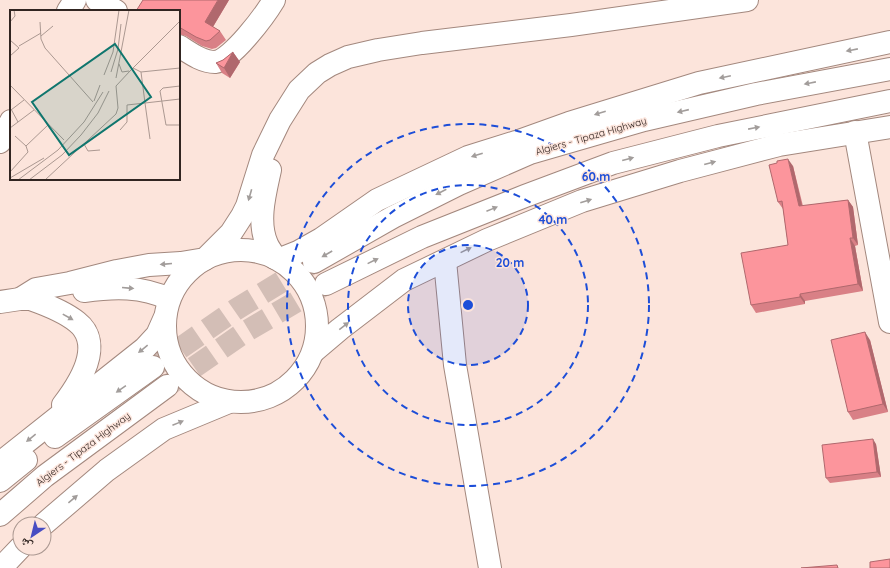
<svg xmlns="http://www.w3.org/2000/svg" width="890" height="568" viewBox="0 0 890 568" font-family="Quicksand,'Noto Naskh Arabic',sans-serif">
  <rect width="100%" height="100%" fill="#fce4db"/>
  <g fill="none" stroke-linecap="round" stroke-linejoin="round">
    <g stroke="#d3beb6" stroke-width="22" stroke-dasharray="22 11" stroke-linecap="butt">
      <polyline points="153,367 235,310 314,262"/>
      <polyline points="167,386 245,332 326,284"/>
    </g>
    <defs>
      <g id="minor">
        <polyline points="97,0 116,11"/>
        <polyline points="68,11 75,0"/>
        <path d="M179 46C190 53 202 62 215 62 232 60 265 15 274 0"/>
        <polyline points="855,132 890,322"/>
        <polyline points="0,142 11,121"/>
        <polyline points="445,261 455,365 490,568"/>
      </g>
      <g id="secondary">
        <path d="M270 170C265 193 257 222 267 244 269 249 273 253 275 258"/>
        <circle cx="241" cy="326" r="76"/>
        <path d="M84 291C114 287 142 286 169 299"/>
        <polyline points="20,299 36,289 70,283 117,271 149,265 181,263 205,259 231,233 242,216 247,206 263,155 280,120 299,90 317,73 330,65 348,57 378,50 422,43 571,25 747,0"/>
        <polyline points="0,302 20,299 34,299"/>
      </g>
      <g id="motorway">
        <polyline points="275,258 283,258 298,252 321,239 377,200 468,157 516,142 569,123 699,83 890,42"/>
        <polyline points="314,262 393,217 459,184 530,153 644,120 756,94 890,69"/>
        <polyline points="326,284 422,237 525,196 613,163 718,136 890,101"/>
        <path d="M33 300C47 305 66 313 77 322 105 344 79 384 63 405"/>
        <polyline points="314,351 340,329 404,280 487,240 582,201 680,171 779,145 890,127"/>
        <polyline points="55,437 153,367"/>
        <polyline points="0,463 145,348 157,335 165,317"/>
        <polyline points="0,481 26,460"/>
        <polyline points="0,515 45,476 167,386"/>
        <polyline points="44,524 107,470 164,429 229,402"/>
        <polyline points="1,568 20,548"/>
      </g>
    </defs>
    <use href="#minor" stroke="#a3887e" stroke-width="24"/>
    <use href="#secondary" stroke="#a3887e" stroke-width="24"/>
    <use href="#motorway" stroke="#a3887e" stroke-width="24"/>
    <use href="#minor" stroke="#fff" stroke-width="22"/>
    <use href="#secondary" stroke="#fff" stroke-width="22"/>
    <use href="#motorway" stroke="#fff" stroke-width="22"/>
  </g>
  <g fill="#d98086">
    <polygon points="229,0 213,27 220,31 226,40 216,48 212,49 202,46 186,36 179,34 179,11"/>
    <polygon points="233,52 240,62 230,78 222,73 216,63 223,60"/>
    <polygon points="793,166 803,206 848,200 853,207 858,245 855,246 863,291 805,301 805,304 756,313 751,305 788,245 783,209 778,202"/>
    <polygon points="870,340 888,412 853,420 848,412"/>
    <polygon points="876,444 881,477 830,483 826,478"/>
  </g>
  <g fill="#b0686d">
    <polygon points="218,0 229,0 211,30 205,22"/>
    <polygon points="233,52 240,62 230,78 224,68"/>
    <polygon points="788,159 793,166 804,214 799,206"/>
    <polygon points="848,200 853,207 858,245 853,238"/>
    <polygon points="850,238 855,246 863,291 858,284"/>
    <polygon points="800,294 805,301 805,304 800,297"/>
    <polygon points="865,332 870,340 888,412 883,404"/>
    <polygon points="873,439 876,444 881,477 877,472"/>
  </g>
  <g fill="#fc959c" stroke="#b0686d">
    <polygon points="143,0 218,0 205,22 220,31 210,40 206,41 196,37 179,27 179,11 136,11"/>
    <polygon points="233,52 224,68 216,63 223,60"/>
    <polygon points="788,159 799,206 848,200 853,238 850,238 858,284 800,294 800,297 751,305 741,253 788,245 782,201 778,202 769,165 777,163 777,161"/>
    <polygon points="865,332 883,404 848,412 831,340"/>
    <polygon points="873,439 877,472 826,478 822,445"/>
    <polygon points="890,559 890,568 870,568 870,562"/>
    <polygon points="837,565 838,568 801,568"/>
  </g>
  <defs><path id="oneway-solid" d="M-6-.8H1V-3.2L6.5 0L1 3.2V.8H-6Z"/></defs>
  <g fill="#a29d9b">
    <use href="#oneway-solid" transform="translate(852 50) rotate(169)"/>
    <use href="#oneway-solid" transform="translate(725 77) rotate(168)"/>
    <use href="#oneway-solid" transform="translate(810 83) rotate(169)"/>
    <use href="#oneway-solid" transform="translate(683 111) rotate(167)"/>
    <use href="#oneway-solid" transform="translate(600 113) rotate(163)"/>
    <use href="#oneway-solid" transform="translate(754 128) rotate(-11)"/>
    <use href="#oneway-solid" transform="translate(477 155) rotate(163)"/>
    <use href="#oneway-solid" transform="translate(628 159) rotate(-15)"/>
    <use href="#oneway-solid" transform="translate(710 163) rotate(-15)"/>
    <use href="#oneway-solid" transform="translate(441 192) rotate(153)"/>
    <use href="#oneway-solid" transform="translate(250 195) rotate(106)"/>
    <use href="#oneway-solid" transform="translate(586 201) rotate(-18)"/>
    <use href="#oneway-solid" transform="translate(492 209) rotate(-22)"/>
    <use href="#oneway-solid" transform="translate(466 250) rotate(-26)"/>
    <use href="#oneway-solid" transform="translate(327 254) rotate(150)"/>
    <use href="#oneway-solid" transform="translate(373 261) rotate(-26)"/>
    <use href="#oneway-solid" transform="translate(166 264) rotate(175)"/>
    <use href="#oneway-solid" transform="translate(128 288) rotate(5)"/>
    <use href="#oneway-solid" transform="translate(68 317) rotate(29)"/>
    <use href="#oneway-solid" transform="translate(344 326) rotate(-38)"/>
    <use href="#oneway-solid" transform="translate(143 349) rotate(141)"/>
    <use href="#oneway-solid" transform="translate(121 389) rotate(145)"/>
    <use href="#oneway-solid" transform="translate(178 423) rotate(-22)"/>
    <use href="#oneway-solid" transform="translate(31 438) rotate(141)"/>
    <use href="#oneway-solid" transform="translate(73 499) rotate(-40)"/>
  </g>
  <circle cx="468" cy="305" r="60" fill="#1d4ed8" fill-opacity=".12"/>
  <g fill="none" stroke="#1d4ed8" stroke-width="2" stroke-dasharray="7 5">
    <circle cx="468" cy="305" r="60"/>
    <circle cx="468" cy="305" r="120"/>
    <circle cx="468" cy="305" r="181"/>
  </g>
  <g text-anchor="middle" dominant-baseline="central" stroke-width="3" stroke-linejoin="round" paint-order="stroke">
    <g font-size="10" fill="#312521" stroke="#fce4db">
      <text transform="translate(591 136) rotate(-16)">Algiers - Tipaza Highway</text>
      <text transform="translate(83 449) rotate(-37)">Algiers - Tipaza Highway</text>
    </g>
  </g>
  <g transform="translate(10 10)">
    <rect width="170" height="170" fill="#fce4db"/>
    <path fill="none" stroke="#ab9891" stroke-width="1" d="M0 12 5 6 4 0M30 12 31 29 35 38 83 92M31 26 43 16M0 30 9 38 0 46M9 36 31 23M109 54 112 62 119 61M123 58 131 62 170 58M101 62 108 39 111 14M119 62 170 11M131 62 135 93 170 89M94 65 103 42 109 0M106 68 119 0M0 75 54 130M170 76 153 78 150 81 156 115H170M84 91 90 75M1 99 8 112M1 100 14 90M0 118 24 100M110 120 117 112V95L135 93 140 129M74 134 78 141 90 140M16 136 38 115M0 162 18 142 16 136 5 126M0 168 34 148M8 170 48 140 74 112 93 82M19 170 52 145 71 125 88 103 99 81M35 170 106 104 108 98 106 76 120 61"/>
    <path fill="#0f766e" fill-opacity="0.15" stroke="#0f766e" stroke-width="2" d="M105 34 141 87 59 145 22 92Z"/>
    <rect width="170" height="170" fill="none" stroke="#312521" stroke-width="2"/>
  </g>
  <circle cx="468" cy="305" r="6" fill="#1d4ed8" stroke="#fce4db" stroke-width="2"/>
  <g font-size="12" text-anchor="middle" font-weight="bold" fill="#1d4ed8" stroke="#fce4db" stroke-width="3" stroke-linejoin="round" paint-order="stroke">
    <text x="596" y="181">60 m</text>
    <text x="553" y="224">40 m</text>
    <text x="510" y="267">20 m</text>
  </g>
  <g transform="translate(32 536) rotate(215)"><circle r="19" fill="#fce4db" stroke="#ab9891"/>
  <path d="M0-3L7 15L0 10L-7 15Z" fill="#484dc2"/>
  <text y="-6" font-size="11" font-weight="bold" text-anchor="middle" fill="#312521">ش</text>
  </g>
</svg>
